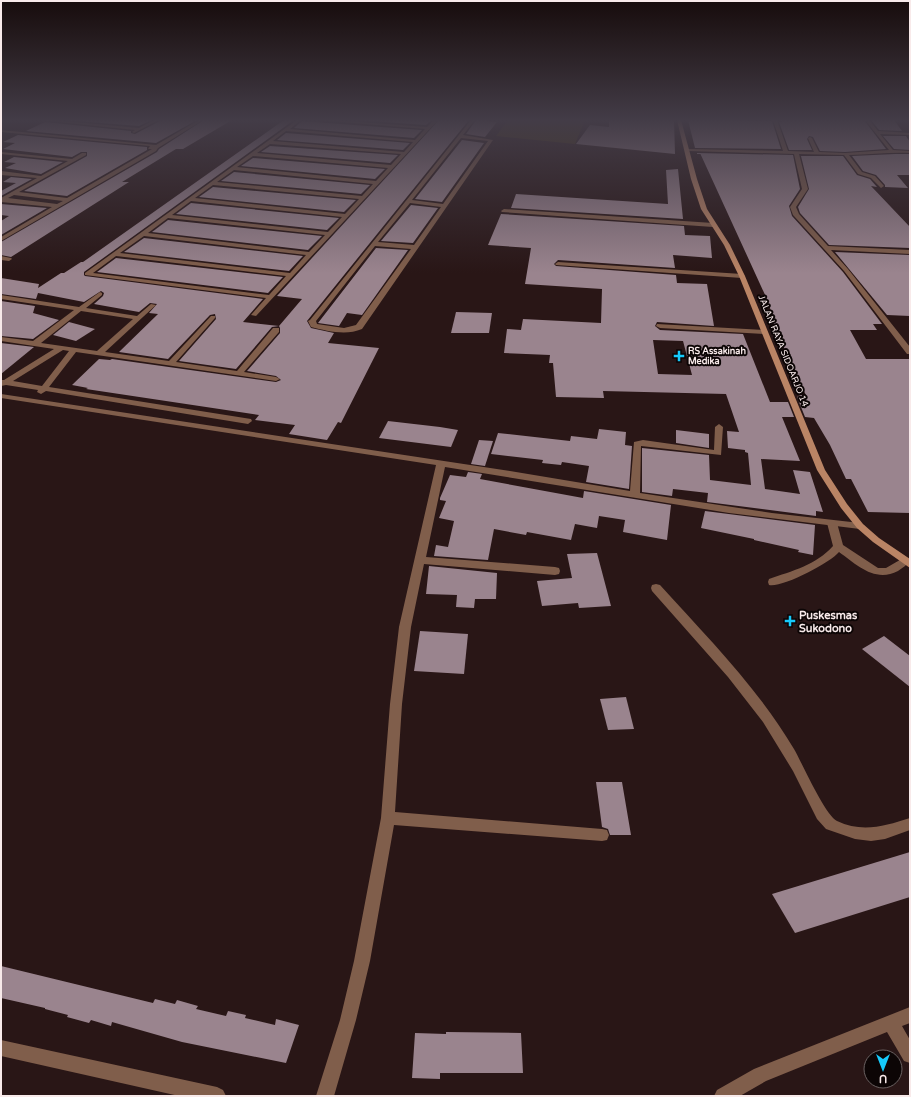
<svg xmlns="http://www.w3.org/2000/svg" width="911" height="1097" viewBox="0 0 911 1097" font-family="'Varela Round',sans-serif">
  <rect width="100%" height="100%" fill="#291616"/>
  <polygon fill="#47350f" points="508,120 585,120 575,144 496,136"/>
  <g fill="#9a848e" fill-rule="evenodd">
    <polygon points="64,120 152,120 139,126"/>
    <polygon points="160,120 197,120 156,143 26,131 45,122 131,131 131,133 135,134 160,121"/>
    <polygon points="204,120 232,120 183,149 176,149 122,182 129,182 11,257 1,255 1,242 157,152 159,149"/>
    <polygon points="284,120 294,120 84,272 84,275 85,276 263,299 243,322 279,326 302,299 277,296 439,120 469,120 307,321 311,328 334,333 328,343 379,348 341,423 338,422 327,440 289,434 295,425 255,420 259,415 86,389 88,388 72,385 99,359 110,360 112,359 276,382 281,380 276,376 247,371 280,333 280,328 279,326 272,327 236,369 179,361 216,319 215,314 210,315 168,359 119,352 158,314 149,313 157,304 150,303 139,312 94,304 103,296 104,293 101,291 84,302 38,293 36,299 1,294 1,278 39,284 38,288 61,273 64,273 81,262 83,262"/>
    <polygon points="355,120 432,120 426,125"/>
    <polygon points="476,120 489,120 488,121 497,122 485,137 466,134"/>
    <polygon points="609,120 674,120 675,154 576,144 590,125 609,127"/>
    <polygon points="688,120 772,121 781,149 695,148"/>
    <polygon points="781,120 864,120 886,149 845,152 820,151 813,137 809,136 807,139 812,150 789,150 779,122 782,122"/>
    <polygon points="871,120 894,120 902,131 879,130"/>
    <polygon points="302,121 354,125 422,130 414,138 294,128"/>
    <polygon points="286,133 410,143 403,150 277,140"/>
    <polygon points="18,135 147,147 147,150 67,196 24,191 87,156 87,152 81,152 72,157 3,149 15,143 3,142"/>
    <polygon points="883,136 906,136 910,142 910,150 894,149"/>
    <polygon points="462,140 484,143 442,202 415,199"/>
    <polygon points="270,146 398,155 390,163 261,152"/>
    <polygon points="697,153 793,155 800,189 789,206 792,216 843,272 882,324 873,324 877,330 850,330 866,359 910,359 910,513 868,512 851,479 846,479 830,445 814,418 805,417 797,397 800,395 806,395 793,371 794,371 773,322 775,322 766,297 700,153 697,154"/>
    <polygon points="895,154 910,154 910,175 897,175 908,188 885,187 885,185 876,175 863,171 852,156"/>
    <polygon points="801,156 843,156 857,175 870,179 877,187 871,186 910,227 910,248 829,245 800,213 798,207 809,189"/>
    <polygon points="14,157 63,162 41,174 5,168 16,163 4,162"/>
    <polygon points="253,158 385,169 375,179 241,166"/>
    <polygon points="678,169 683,219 511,208 516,194 668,204 666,170"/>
    <polygon points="234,172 370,185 361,194 221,181"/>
    <polygon points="11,177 32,179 1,196 1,191 16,183 3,182"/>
    <polygon points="213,187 356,200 344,212 199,197"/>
    <polygon points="191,203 339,218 327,230 176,214"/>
    <polygon points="1,204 47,208 1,235 1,221 9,216 1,215"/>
    <polygon points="411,205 438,208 413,243 381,241"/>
    <path d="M501 214 684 226 685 235 710 236 712 258 673 255 675 268 558 260 554 264 556 266 676 275 677 283 707 284 714 326 657 322 655 326 660 330 743 334 770 402H788L794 417H782L800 461 761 459 765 489 800 494 793 470 810 472 823 512 816 511V516L707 502 708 493 673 489 672 496 642 492V448L709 455 710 480 751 485 748 453 745 452V450L728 448 727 431 739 432 726 394 603 391 604 398 556 397 553 363H549L550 355 504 353 507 329 521 330 523 319 601 323 602 289 525 284 531 248 488 245ZM653 340 683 341 692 375 658 374Z"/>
    <polygon points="168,220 322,236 308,250 152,232"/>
    <polygon points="144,238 303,256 289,271 124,252"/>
    <polygon points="376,248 408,250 362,315 347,313 339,326 318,323"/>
    <polygon points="835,252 910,255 910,316 887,315"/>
    <polygon points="116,258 283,277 268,293 97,272"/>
    <polygon points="1,301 35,306 33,313 59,320 33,339 1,336"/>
    <polygon points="456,312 492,313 489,333 451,333"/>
    <polygon points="69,322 95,329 76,341 53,335"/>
    <polygon points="1,343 34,347 1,374"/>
    <polygon points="388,421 440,427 458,430 451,447 379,438"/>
    <polygon points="599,429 626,432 625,445 632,446 629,489 586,482 589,466 562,462 561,465 542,463 543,460 491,454 498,433 570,441 571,436 597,439"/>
    <polygon points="676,430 709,434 709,448 676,443"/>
    <polygon points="479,440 493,441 485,466 471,464"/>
    <polygon points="468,472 482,474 480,479 583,498 584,491 671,505 667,540 623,532 625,520 599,516 597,528 575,524 571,540 527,532 526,535 494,529 488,560 434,556 436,545 448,547 454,521 439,518 446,501 440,500 440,498 450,475 466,477"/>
    <polygon points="705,511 815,525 813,555 798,552 799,550 754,540 754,539 701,528"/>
    <polygon points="597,553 611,606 579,608 578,603 542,606 537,581 572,578 567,554"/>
    <polygon points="429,566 497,573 496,599 475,599 474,608 456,607 457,595 426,594"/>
    <polygon points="420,631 468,634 464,674 414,671"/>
    <polygon points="884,636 910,656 910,687 862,649"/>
    <polygon points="626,697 634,729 608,730 600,699"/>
    <polygon points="596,782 622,782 631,835 610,835 608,829 602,827"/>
    <polygon points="910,852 910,897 795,933 772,894"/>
    <polygon points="1,966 153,1003 155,999 175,1004 177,1000 198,1006 196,1009 226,1016 228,1011 246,1015 245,1018 275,1025 276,1019 299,1025 286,1063 182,1042 112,1022 111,1026 91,1020 89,1023 67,1017 68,1015 45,1009 45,1008 1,998"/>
    <polygon points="446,1032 521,1033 523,1073 440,1073 440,1079 412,1078 415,1033 446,1034"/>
  </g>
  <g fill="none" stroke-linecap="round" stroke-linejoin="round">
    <g fill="#805e4b" fill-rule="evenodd">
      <polygon points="504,209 713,223 716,225 713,227 502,212 501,211"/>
      <polygon points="558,262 742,274 745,276 742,278 556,265 555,264"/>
      <polygon points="657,324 764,330 768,332 764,334 660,328 656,326"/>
      <path d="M832 520 837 523 843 545 878 568H886L905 557 909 559 910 561C907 565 902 568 898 571 875 583 857 565 839 552 830 563 782 588 769 585L768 582 769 579C792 571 816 565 833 546L827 523Z"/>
      <path d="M656 584 660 585C707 637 758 688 794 749 802 763 825 815 837 821 862 833 885 826 910 818V830L885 839 871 841 855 839 826 829 817 819 793 771 763 722 728 677 652 591 651 588 652 585Z"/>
    </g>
    <g fill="#805e4b" fill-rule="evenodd">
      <polygon points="40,120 52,120 139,128 154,120 159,120 134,133 132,132 135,130"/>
      <path d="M199 120H203L158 148 156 151 1 241V237L52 207 1 202V198L37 178 1 175V171L41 176 68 161 1 154V152L72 159 82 153H86V155L19 192 67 198 152 149H148L150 146 1 132V130L156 145ZM14 195 63 201 57 204 8 198Z"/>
      <path d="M297 120H301L290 129 415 140 425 129 318 120H332L427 127 434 120H438L256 316 251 315 266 298 85 275V273ZM286 131 413 142 404 152 273 141ZM270 144 401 154 391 165 257 153ZM253 156 388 168 376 181 237 167ZM234 170 373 184 362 196 217 182ZM213 185 359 199 345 214 195 198ZM191 201 342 217 328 232 172 215ZM168 218 325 235 309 252 148 233ZM144 236 306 255 290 273 120 253ZM116 256 286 276 269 295 93 273Z"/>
      <path d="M471 120H475L463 135 493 140 362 329C346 336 327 331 311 327L308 321 310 320ZM461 138 488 141 443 204 412 200ZM410 203 441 207 414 245 378 242ZM375 246 411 249 356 325 344 328 317 324 316 321Z"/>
      <path d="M773 120H777L788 151 814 152 808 138 810 137 812 138 819 152 845 153 889 150 865 120H869L878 131 910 133V135L880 134 893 150 910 151V153C890 152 869 155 849 155L862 172 875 176 884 186 881 188 871 178 858 174 844 155 799 154 808 189 796 207 799 214 828 246 910 250V254L831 250 848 269 910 347V354H907L844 271 793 215 790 207 802 189 794 154 688 151 686 150 688 149 783 151Z"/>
      <polygon points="1,256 11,258 12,259 9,261 1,260"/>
      <path d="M100 292 102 293V295L86 308 137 316 151 304 156 305 105 352 169 361 211 316H215V318L176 362 237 371 273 328H279V332L244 372 276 377 280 379 276 381 76 352 49 387 251 419 252 421 248 424 46 391 41 394 37 392 38 390 6 385 1 386V380H4L54 349 1 341V337L33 341 74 310 1 299V295L79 307ZM81 311 133 319 97 351 41 343ZM63 350 69 351 42 386 13 381Z"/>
      <polygon points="1,394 510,471 630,491 634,442 643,440 714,450 715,427 719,424 723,427 721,455 641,446 640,493 772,513 860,523 865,526 860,529 729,513 445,467 426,557 555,567 559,568 560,571 559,574 555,575 424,564 411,627 402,704 395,812 602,829 607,830 609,835 607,840 602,841 394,825 370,961 356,1020 334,1096 316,1096 340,1020 354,961 381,818 390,704 399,627 436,465 1,398"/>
      <polygon points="910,1007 910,1023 902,1026 910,1040 910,1063 904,1061 887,1032 766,1081 740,1096 714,1096 717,1090 754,1069"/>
      <polygon points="1,1040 217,1087 223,1090 226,1096 179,1096 1,1056"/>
    </g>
    <polygon fill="#ba8465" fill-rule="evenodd" points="677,120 681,120 697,179 707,209 730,245 745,276 825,470 847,504 863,524 879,538 910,559 910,568 873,542 857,528 841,508 817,470 739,276 724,245 701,209 691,179"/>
  </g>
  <linearGradient id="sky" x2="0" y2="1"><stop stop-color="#170c0c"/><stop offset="0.44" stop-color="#433c47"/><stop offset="1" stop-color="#433c47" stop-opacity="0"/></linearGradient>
  <rect width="911" height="273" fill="url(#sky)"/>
  <g fill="#16cafb" stroke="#0c0505" stroke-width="1.5">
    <path d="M677 350h4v4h4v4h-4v4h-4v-4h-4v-4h4z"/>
    <path d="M788 615h4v4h4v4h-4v4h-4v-4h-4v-4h4z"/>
  </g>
  <g text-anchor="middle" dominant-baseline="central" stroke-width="4" stroke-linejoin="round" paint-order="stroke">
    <g font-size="9" font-weight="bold" fill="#f8eaea" stroke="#0c0505" text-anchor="start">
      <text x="688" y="351">RS Assakinah<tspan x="688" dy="10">Medika</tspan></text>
    </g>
    <g font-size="9" fill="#f8eaea" stroke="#0c0505">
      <text transform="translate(783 351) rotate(68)">JALAN RAYA SIDOARJO 14</text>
    </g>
    <g font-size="11" font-weight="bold" fill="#f8eaea" stroke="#0c0505" text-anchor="start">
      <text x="799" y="615">Puskesmas<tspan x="799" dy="13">Sukodono</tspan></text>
    </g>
  </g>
  <rect width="911" height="1097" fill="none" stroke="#f8eaea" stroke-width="4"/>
  <g transform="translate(883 1069) rotate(180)"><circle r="19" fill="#0c0505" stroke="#6a6161"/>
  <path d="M0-3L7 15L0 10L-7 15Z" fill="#16cafb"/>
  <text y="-6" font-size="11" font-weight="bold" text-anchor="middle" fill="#f8eaea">U</text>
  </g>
</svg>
